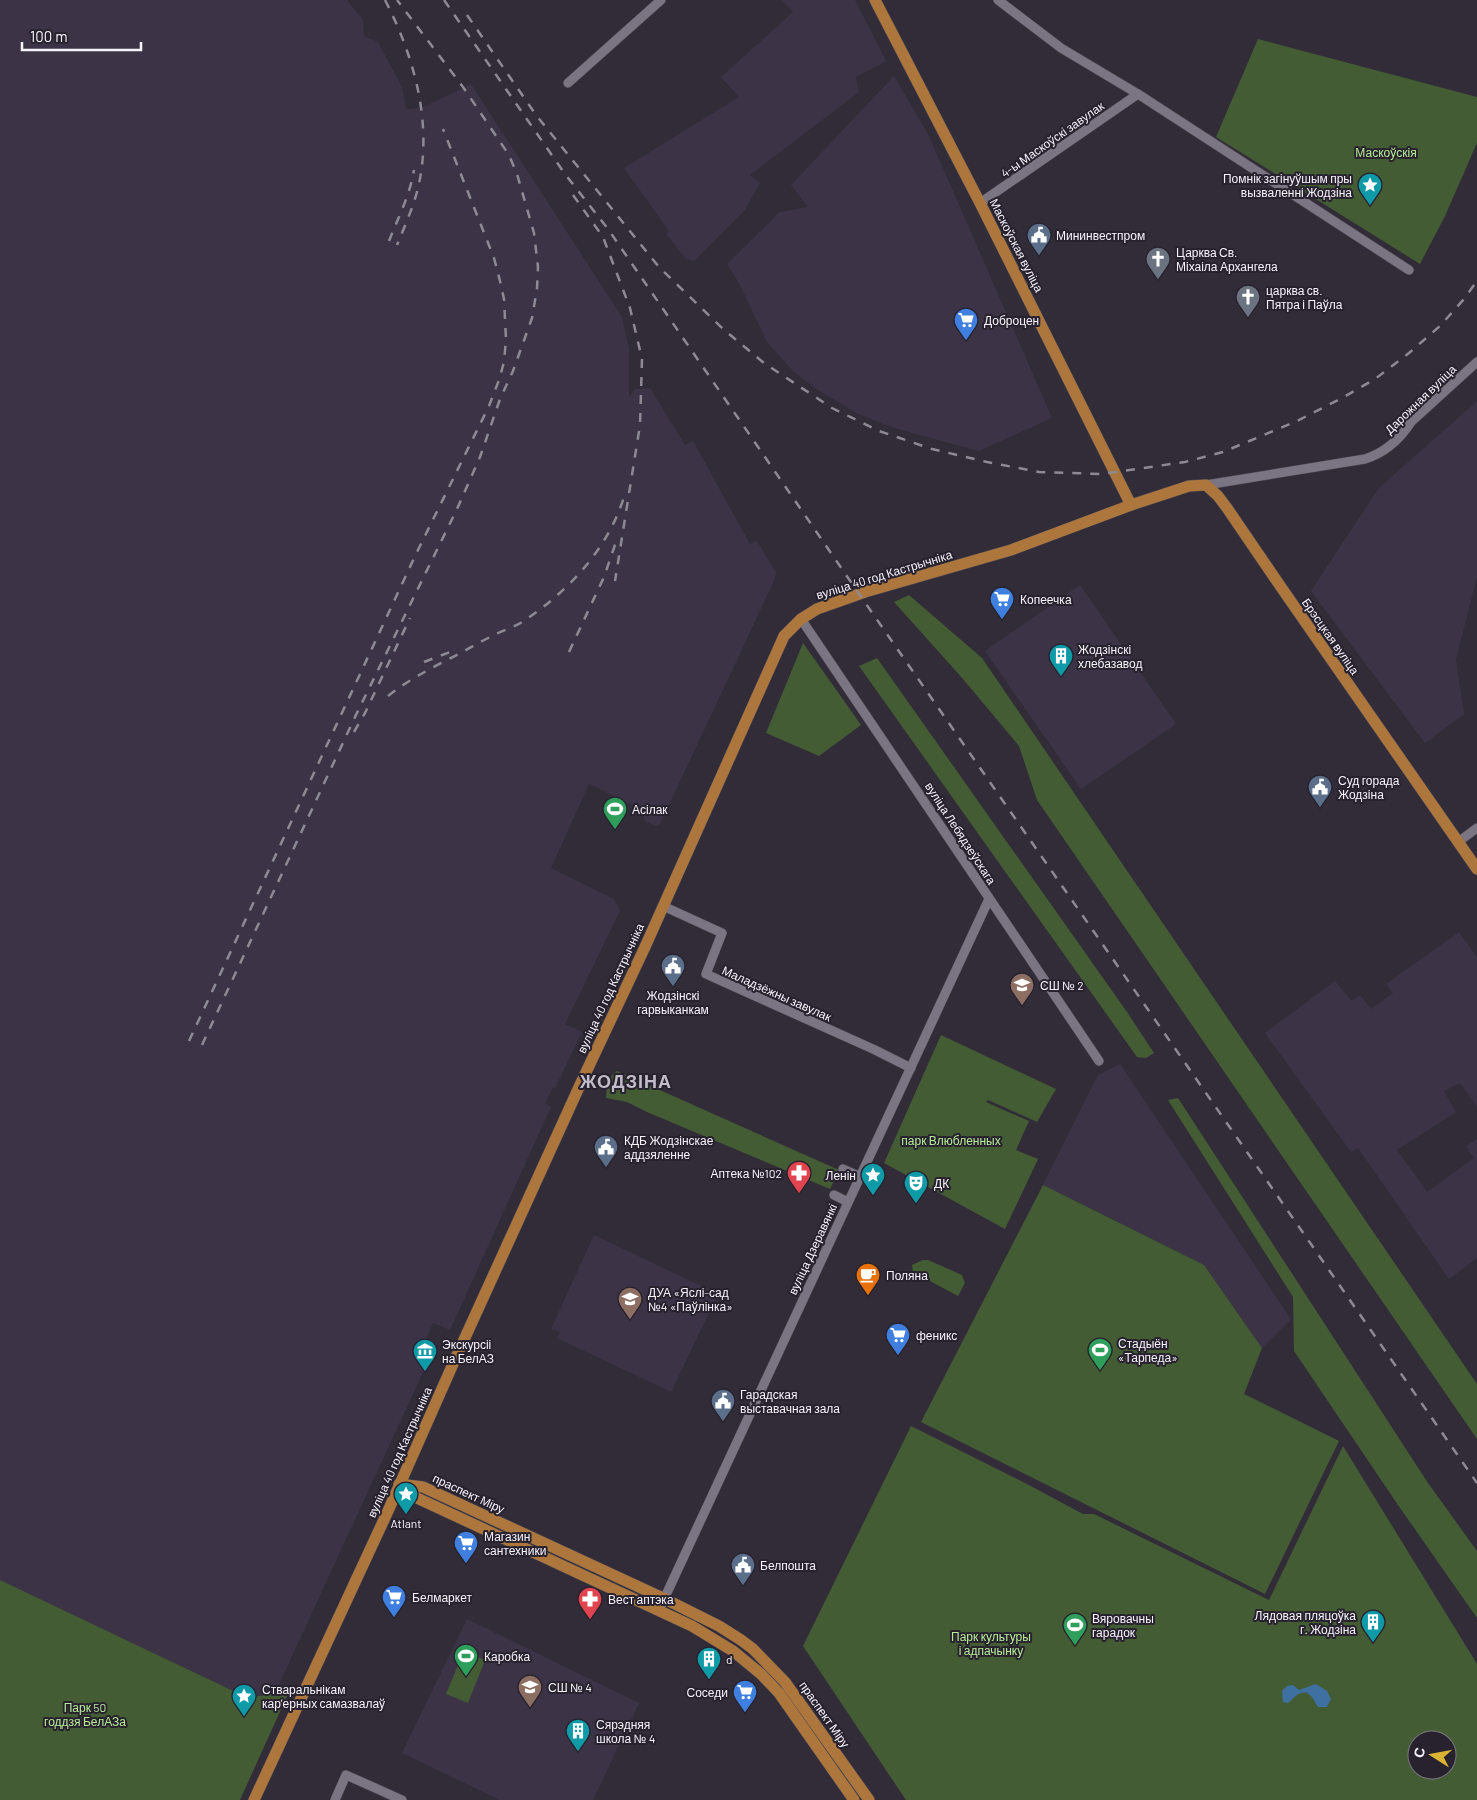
<svg xmlns="http://www.w3.org/2000/svg" width="1477" height="1800" viewBox="0 0 1477 1800" font-family="Barlow,sans-serif">
  <rect width="100%" height="100%" fill="#312c38"/>
  <g fill="#3c3446">
    <polygon points="0,0 347,0 363,20 364,36 378,42 402,87 406,109 421,108 471,84 622,317 629,348 629,397 635,389 650,388 685,445 693,441 750,544 757,541 776,573 773,583 660,824 656,826 646,822 639,808 589,784 551,868 614,899 620,911 565,1024 582,1032 555,1088 553,1087 545,1104 551,1107 450,1330 433,1323 421,1352 430,1357 275,1693 248,1698 0,1580"/>
    <polygon points="782,0 855,0 886,61 856,77 859,92 750,175 760,183 745,210 694,261 685,258 666,234 669,231 624,168 739,97 721,77 793,12"/>
    <polygon points="894,76 929,136 1052,418 979,451 894,428 856,413 815,388 794,372 767,342 739,283 727,264 780,212 808,207 791,185"/>
    <polygon points="1477,401 1477,577 1456,659 1464,714 1425,743 1311,591 1379,488"/>
    <polygon points="1080,585 1176,724 1081,789 985,651"/>
    <polygon points="1459,932 1477,957 1477,1107 1460,1083 1444,1091 1456,1112 1397,1150 1427,1192 1474,1158 1466,1146 1477,1139 1477,1258 1449,1279 1358,1148 1351,1152 1265,1033 1335,981 1352,1001 1360,995 1371,1009 1393,993 1386,984"/>
    <polygon points="1120,1064 1291,1319 1262,1348 1204,1265 1043,1185 1098,1075"/>
    <polygon points="594,1235 718,1294 671,1392 557,1338 560,1332 551,1329"/>
    <polygon points="467,1619 639,1703 593,1800 500,1800 402,1753"/>
  </g>
  <g fill="#445c34" fill-rule="evenodd">
    <polygon points="1258,39 1477,97 1477,143 1445,216 1420,264 1216,137"/>
    <polygon points="909,595 982,658 1477,1384 1477,1439 1037,800 1019,746 963,679 894,602"/>
    <polygon points="803,643 861,725 819,756 766,733"/>
    <polygon points="877,658 1127,1012 1154,1053 1146,1058 1137,1057 859,666"/>
    <polygon points="941,1035 1056,1089 1037,1122 988,1100 986,1102 1029,1121 1016,1150 1038,1159 1005,1229 884,1163"/>
    <polygon points="617,1071 839,1170 830,1189 647,1112 627,1102 606,1098 607,1080"/>
    <polygon points="1178,1098 1428,1483 1477,1551 1477,1618 1398,1505 1294,1351 1293,1297 1168,1100"/>
    <polygon points="1043,1185 1204,1265 1262,1348 1244,1394 1339,1441 1265,1594 921,1422"/>
    <polygon points="923,1260 928,1260 962,1275 965,1283 958,1296 913,1272 912,1265"/>
    <path d="M911 1426 1027 1484 1083 1514H1094L1269 1600 1343 1446 1477 1664V1800H906L803 1646ZM1417 1740H1447V1770H1417Z"/>
    <polygon points="0,1580 248,1698 275,1693 288,1694 240,1800 0,1800"/>
    <polygon points="464,1651 485,1660 468,1703 446,1694"/>
  </g>
  <polygon fill="#3e70a2" points="1316,1684 1327,1691 1331,1699 1327,1707 1318,1707 1312,1697 1306,1692 1298,1694 1288,1703 1283,1702 1282,1691 1287,1686 1293,1685 1299,1690"/>
  <g fill="none" stroke-linecap="round" stroke-linejoin="round">
    <defs>
      <g id="minor">
        <polyline points="998,0 1061,48 1138,94 1409,270"/>
        <polyline points="568,83 661,0"/>
        <polyline points="980,203 1138,94"/>
        <path d="M1206 485 1365 459C1384 453 1400 439 1411 422L1477 362"/>
        <polyline points="801,619 1099,1061"/>
        <polyline points="1458,842 1477,828"/>
        <polyline points="663,906 722,933 706,974 873,1049 911,1068"/>
        <polyline points="843,1169 859,1176"/>
        <polyline points="834,1195 848,1202"/>
        <polyline points="659,1610 989,899"/>
        <polyline points="335,1800 346,1775 402,1800"/>
      </g>
      <g id="major">
        <polyline points="875,0 980,203 1131,505"/>
        <polyline points="399,1484 423,1487 665,1599 719,1626 741,1640 753,1649 785,1682 869,1800"/>
        <polyline points="400,1485 417,1498 692,1626 733,1651 761,1674 779,1693 854,1800"/>
        <polyline points="254,1800 388,1511 453,1364 580,1085 645,947 784,636 801,619 817,609 865,592 1011,550 1131,505 1189,486 1206,485 1218,496 1227,508 1283,590 1477,869"/>
      </g>
    </defs>
    <use href="#minor" stroke="#4e4a54" stroke-width="10"/>
    <use href="#major" stroke="#4e4a54" stroke-width="12"/>
    <use href="#minor" stroke="#7b7583" stroke-width="9"/>
    <use href="#major" stroke="#ac763c" stroke-width="11"/>
    <g stroke="#8e8a94" stroke-width="2.5" stroke-dasharray="9 9" stroke-linecap="butt">
      <path d="M385 0C415 58 434 127 417 192 412 210 404 228 397 245"/>
      <polyline points="444,0 565,174 608,229 864,601 1477,1483"/>
      <polyline points="467,15 536,115 659,267 723,329 764,363 832,408 879,431 932,449 987,462 1039,472 1102,474 1185,462 1223,452 1297,421 1342,398 1375,379 1409,353 1440,326 1464,299 1477,281"/>
      <polyline points="573,195 603,237 630,308 642,359 640,425 615,581"/>
      <path d="M389 241C398 218 410 195 414 170"/>
      <polyline points="569,652 604,577 617,539"/>
      <polyline points="424,662 450,652"/>
      <path d="M388 696C407 681 426 671 447 660 463 652 478 643 494 635 503 630 513 628 522 622 567 593 608 549 624 497"/>
      <polyline points="354,732 365,713 410,618"/>
      <polyline points="189,1041 416,554 489,406 499,380 504,362 506,339 504,299 500,281 494,258 443,129"/>
      <polyline points="202,1045 355,717 457,509 480,457 500,399 513,371 532,318 537,289 538,267 534,233 517,174 509,155 463,87 397,0"/>
    </g>
  </g>
  <defs>
    <symbol id="sight-pin" viewBox="-11 -11 22 30"><path d="M0 17L-7.5 6A9.5 9.5 0 1 1 7.5 6Z" fill="#0f9aa8" stroke="#27222e"/><path d="M0-6L1.8-2.2L6-1.7L2.9 1.2L3.7 5.4L0 3.3L-3.7 5.4L-2.9 1.2L-6-1.7L-1.8-2.2Z" fill="#fff"/></symbol>
    <symbol id="civic-pin" viewBox="-11 -11 22 30"><path d="M0 17L-7.5 6A9.5 9.5 0 1 1 7.5 6Z" fill="#5c6f8a" stroke="#27222e"/><path d="M-.6-6.5H3V-4.5H.6V-3L4-1V1h2V6H-6V1h2V-1L-.6-3ZM-1.2 2.5V6h2.4V2.5Z" fill="#fff"/></symbol>
    <symbol id="church-pin" viewBox="-11 -11 22 30"><path d="M0 17L-7.5 6A9.5 9.5 0 1 1 7.5 6Z" fill="#6b7280" stroke="#27222e"/><path d="M-1.2-6h2.4v3.5h3.3v2.4h-3.3V6h-2.4V-.1h-3.3v-2.4h3.3Z" fill="#fff"/></symbol>
    <symbol id="supermarket-pin" viewBox="-11 -11 22 30"><path d="M0 17L-7.5 6A9.5 9.5 0 1 1 7.5 6Z" fill="#3f7fe0" stroke="#27222e"/><path d="M-6-5.5h2.5l.6 2H6L4.5 2H-2.5L-4.4-4H-6ZM-1.5 3.2a1.3 1.3 0 1 0 .1 0ZM3 3.2a1.3 1.3 0 1 0 .1 0Z" fill="#fff"/></symbol>
    <symbol id="building-pin" viewBox="-11 -11 22 30"><path d="M0 17L-7.5 6A9.5 9.5 0 1 1 7.5 6Z" fill="#0f9aa8" stroke="#27222e"/><path d="M-4-6H4V6H1V3H-1V6H-4ZM-2.5-4.3h1.7v1.8h-1.7ZM.8-4.3h1.7v1.8H.8ZM-2.5-1h1.7V.8h-1.7ZM.8-1h1.7V.8H.8Z" fill="#fff"/></symbol>
    <symbol id="stadium-pin" viewBox="-11 -11 22 30"><path d="M0 17L-7.5 6A9.5 9.5 0 1 1 7.5 6Z" fill="#2e9e5b" stroke="#27222e"/><path d="M0-5a6.5 5 0 1 0 0 10a6.5 5 0 1 0 0-10ZM-3.5-1.8h7v3.6h-7Z" fill="#fff"/></symbol>
    <symbol id="school-pin" viewBox="-11 -11 22 30"><path d="M0 17L-7.5 6A9.5 9.5 0 1 1 7.5 6Z" fill="#8d6e63" stroke="#27222e"/><path d="M0-5L7-2L0 1L-7-2ZM-4 1L0 2.5L4 1V4Q0 6-4 4Z" fill="#fff"/></symbol>
    <symbol id="pharmacy-pin" viewBox="-11 -11 22 30"><path d="M0 17L-7.5 6A9.5 9.5 0 1 1 7.5 6Z" fill="#e0444e" stroke="#27222e"/><path d="M-2-6h4v4h4v4h-4v4h-4v-4h-4v-4h4Z" fill="#fff"/></symbol>
    <symbol id="theatre-pin" viewBox="-11 -11 22 30"><path d="M0 17L-7.5 6A9.5 9.5 0 1 1 7.5 6Z" fill="#0f9aa8" stroke="#27222e"/><path d="M-5-5.5Q0-4 5-5.5V0Q5 5 0 6Q-5 5-5 0ZM-3.3-2.5H-1v1.5H-3.3ZM1-2.5H3.3v1.5H1ZM-2.8 1Q0 5.5 2.8 1Z" fill="#fff"/></symbol>
    <symbol id="cafe-pin" viewBox="-11 -11 22 30"><path d="M0 17L-7.5 6A9.5 9.5 0 1 1 7.5 6Z" fill="#e8710a" stroke="#27222e"/><path d="M-5.5-4.5H6V0H3Q3 3.5 0 3.5H-2.5Q-5.5 3.5-5.5 0ZM3-3.2v2h1.7v-2ZM-6 4.5H4V6H-6Z" fill="#fff"/></symbol>
    <symbol id="museum-pin" viewBox="-11 -11 22 30"><path d="M0 17L-7.5 6A9.5 9.5 0 1 1 7.5 6Z" fill="#0f9aa8" stroke="#27222e"/><path d="M0-6L6-3V-2H-6V-3ZM-5-1h2V3h-2ZM-1-1h2V3h-2ZM3-1h2V3H3ZM-6 4H6V6H-6Z" fill="#fff"/></symbol>
  </defs>
  <g fill-rule="evenodd">
    <use href="#sight-pin" x="1356" y="171" width="28" height="38"/>
    <use href="#civic-pin" x="1025" y="221" width="28" height="38"/>
    <use href="#church-pin" x="1144" y="245" width="28" height="38"/>
    <use href="#church-pin" x="1234" y="283" width="28" height="38"/>
    <use href="#supermarket-pin" x="952" y="306" width="28" height="38"/>
    <use href="#supermarket-pin" x="988" y="585" width="28" height="38"/>
    <use href="#building-pin" x="1047" y="642" width="28" height="38"/>
    <use href="#civic-pin" x="1306" y="773" width="28" height="38"/>
    <use href="#stadium-pin" x="601" y="795" width="28" height="38"/>
    <use href="#civic-pin" x="659" y="952" width="28" height="38"/>
    <use href="#school-pin" x="1008" y="971" width="28" height="38"/>
    <use href="#civic-pin" x="592" y="1133" width="28" height="38"/>
    <use href="#pharmacy-pin" x="785" y="1159" width="28" height="38"/>
    <use href="#sight-pin" x="859" y="1161" width="28" height="38"/>
    <use href="#theatre-pin" x="902" y="1169" width="28" height="38"/>
    <use href="#cafe-pin" x="854" y="1261" width="28" height="38"/>
    <use href="#school-pin" x="616" y="1285" width="28" height="38"/>
    <use href="#supermarket-pin" x="884" y="1321" width="28" height="38"/>
    <use href="#stadium-pin" x="1086" y="1336" width="28" height="38"/>
    <use href="#museum-pin" x="411" y="1337" width="28" height="38"/>
    <use href="#civic-pin" x="709" y="1387" width="28" height="38"/>
    <use href="#sight-pin" x="392" y="1480" width="28" height="38"/>
    <use href="#supermarket-pin" x="452" y="1529" width="28" height="38"/>
    <use href="#civic-pin" x="729" y="1551" width="28" height="38"/>
    <use href="#supermarket-pin" x="380" y="1583" width="28" height="38"/>
    <use href="#pharmacy-pin" x="576" y="1585" width="28" height="38"/>
    <use href="#building-pin" x="1359" y="1608" width="28" height="38"/>
    <use href="#stadium-pin" x="1061" y="1611" width="28" height="38"/>
    <use href="#stadium-pin" x="452" y="1642" width="28" height="38"/>
    <use href="#building-pin" x="695" y="1645" width="28" height="38"/>
    <use href="#school-pin" x="516" y="1673" width="28" height="38"/>
    <use href="#supermarket-pin" x="731" y="1678" width="28" height="38"/>
    <use href="#sight-pin" x="230" y="1682" width="28" height="38"/>
    <use href="#building-pin" x="564" y="1717" width="28" height="38"/>
  </g>
  <g text-anchor="middle" dominant-baseline="central" stroke-width="4" stroke-linejoin="round" paint-order="stroke">
    <g font-size="12" fill="#f6f3fb" stroke="#27222e">
      <text transform="translate(1052 139) rotate(-35)">4-ы Маскоўскі завулак</text>
      <text transform="translate(1017 245) rotate(63)">Маскоўская вуліца</text>
      <text transform="translate(1420 399) rotate(-44)">Дарожная вуліца</text>
      <text transform="translate(884 574) rotate(-17)">вуліца 40 год Кастрычніка</text>
      <text transform="translate(1331 636) rotate(55)">Брэсцкая вуліца</text>
      <text transform="translate(961 833) rotate(57)">вуліца Лебядзеўскага</text>
      <text transform="translate(610 988) rotate(-65)">вуліца 40 год Кастрычніка</text>
      <text transform="translate(777 993) rotate(24)">Маладзёжны завулак</text>
      <text transform="translate(812 1249) rotate(-65)">вуліца Дзеравянкі</text>
      <text transform="translate(399 1452) rotate(-66)">вуліца 40 год Кастрычніка</text>
      <text transform="translate(469 1493) rotate(25)">праспект Міру</text>
      <text transform="translate(825 1714) rotate(55)">праспект Міру</text>
    </g>
    <g font-size="12" fill="#b6ec95" stroke="#27222e">
      <text x="1386" y="152">Маскоўскія</text>
      <text x="951" y="1140">парк Влюбленных</text>
      <text x="991" y="1636">Парк культуры<tspan x="991" dy="14">і адпачынку</tspan></text>
      <text x="85" y="1707">Парк 50<tspan x="85" dy="14">годдзя БелАЗа</tspan></text>
    </g>
    <g font-size="12" fill="#f6f3fb" stroke="#27222e" text-anchor="start">
      <text x="1352" y="178" text-anchor="end">Помнік загінуўшым пры<tspan x="1352" dy="14">вызваленні Жодзіна</tspan></text>
      <text x="1056" y="235">Мининвестпром</text>
      <text x="1176" y="252">Царква Св.<tspan x="1176" dy="14">Міхаіла Архангела</tspan></text>
      <text x="1266" y="290">царква св.<tspan x="1266" dy="14">Пятра і Паўла</tspan></text>
      <text x="984" y="320">Доброцен</text>
      <text x="1020" y="599">Копеечка</text>
      <text x="1078" y="649">Жодзінскі<tspan x="1078" dy="14">хлебазавод</tspan></text>
      <text x="1338" y="780">Суд горада<tspan x="1338" dy="14">Жодзіна</tspan></text>
      <text x="632" y="809">Асілак</text>
      <text x="1040" y="985">СШ № 2</text>
      <text x="673" y="995" text-anchor="middle">Жодзінскі<tspan x="673" dy="14">гарвыканкам</tspan></text>
      <text x="624" y="1140">КДБ Жодзінскае<tspan x="624" dy="14">аддзяленне</tspan></text>
      <text x="782" y="1173" text-anchor="end">Аптека №102</text>
      <text x="856" y="1175" text-anchor="end">Ленін</text>
      <text x="934" y="1183">ДК</text>
      <text x="886" y="1275">Поляна</text>
      <text x="648" y="1292">ДУА «Яслі-сад<tspan x="648" dy="14">№4 «Паўлінка»</tspan></text>
      <text x="916" y="1335">феникс</text>
      <text x="1118" y="1343">Стадыён<tspan x="1118" dy="14">«Тарпеда»</tspan></text>
      <text x="442" y="1344">Экскурсіі<tspan x="442" dy="14">на БелАЗ</tspan></text>
      <text x="740" y="1394">Гарадская<tspan x="740" dy="14">выставачная зала</tspan></text>
      <text x="406" y="1523" text-anchor="middle">Atlant</text>
      <text x="484" y="1536">Магазин<tspan x="484" dy="14">сантехники</tspan></text>
      <text x="760" y="1565">Белпошта</text>
      <text x="412" y="1597">Белмаркет</text>
      <text x="608" y="1599">Вест аптэка</text>
      <text x="1356" y="1615" text-anchor="end">Лядовая пляцоўка<tspan x="1356" dy="14">г. Жодзіна</tspan></text>
      <text x="1092" y="1618">Вяровачны<tspan x="1092" dy="14">гарадок</tspan></text>
      <text x="484" y="1656">Каробка</text>
      <text x="726" y="1659">d</text>
      <text x="548" y="1687">СШ № 4</text>
      <text x="262" y="1689">Стваральнікам<tspan x="262" dy="14">карʼерных самазвалаў</tspan></text>
      <text x="728" y="1692" text-anchor="end">Соседи</text>
      <text x="596" y="1724">Сярэдняя<tspan x="596" dy="14">школа № 4</tspan></text>
    </g>
    <g font-size="18" font-weight="bold" letter-spacing="1" fill="#c1bbca" stroke="#27222e">
      <text x="626" y="1081">ЖОДЗІНА</text>
    </g>
  </g>
  <g transform="translate(1432 1755) rotate(281)"><circle r="24" fill="#27222e" stroke="#7a7680"/>
  <path d="M0-4L9 19L0 12L-9 19Z" fill="#dbb233"/>
  <text y="-8" font-size="14" font-weight="bold" text-anchor="middle" fill="#f6f3fb">С</text>
  </g>
  <path d="M22 42v8h119v-8" fill="none" stroke="#f6f3fb" stroke-width="2.5"/>
  <text x="30" y="42" font-size="15" fill="#f6f3fb" stroke="#27222e" stroke-width="4" paint-order="stroke">100 m</text>
</svg>
